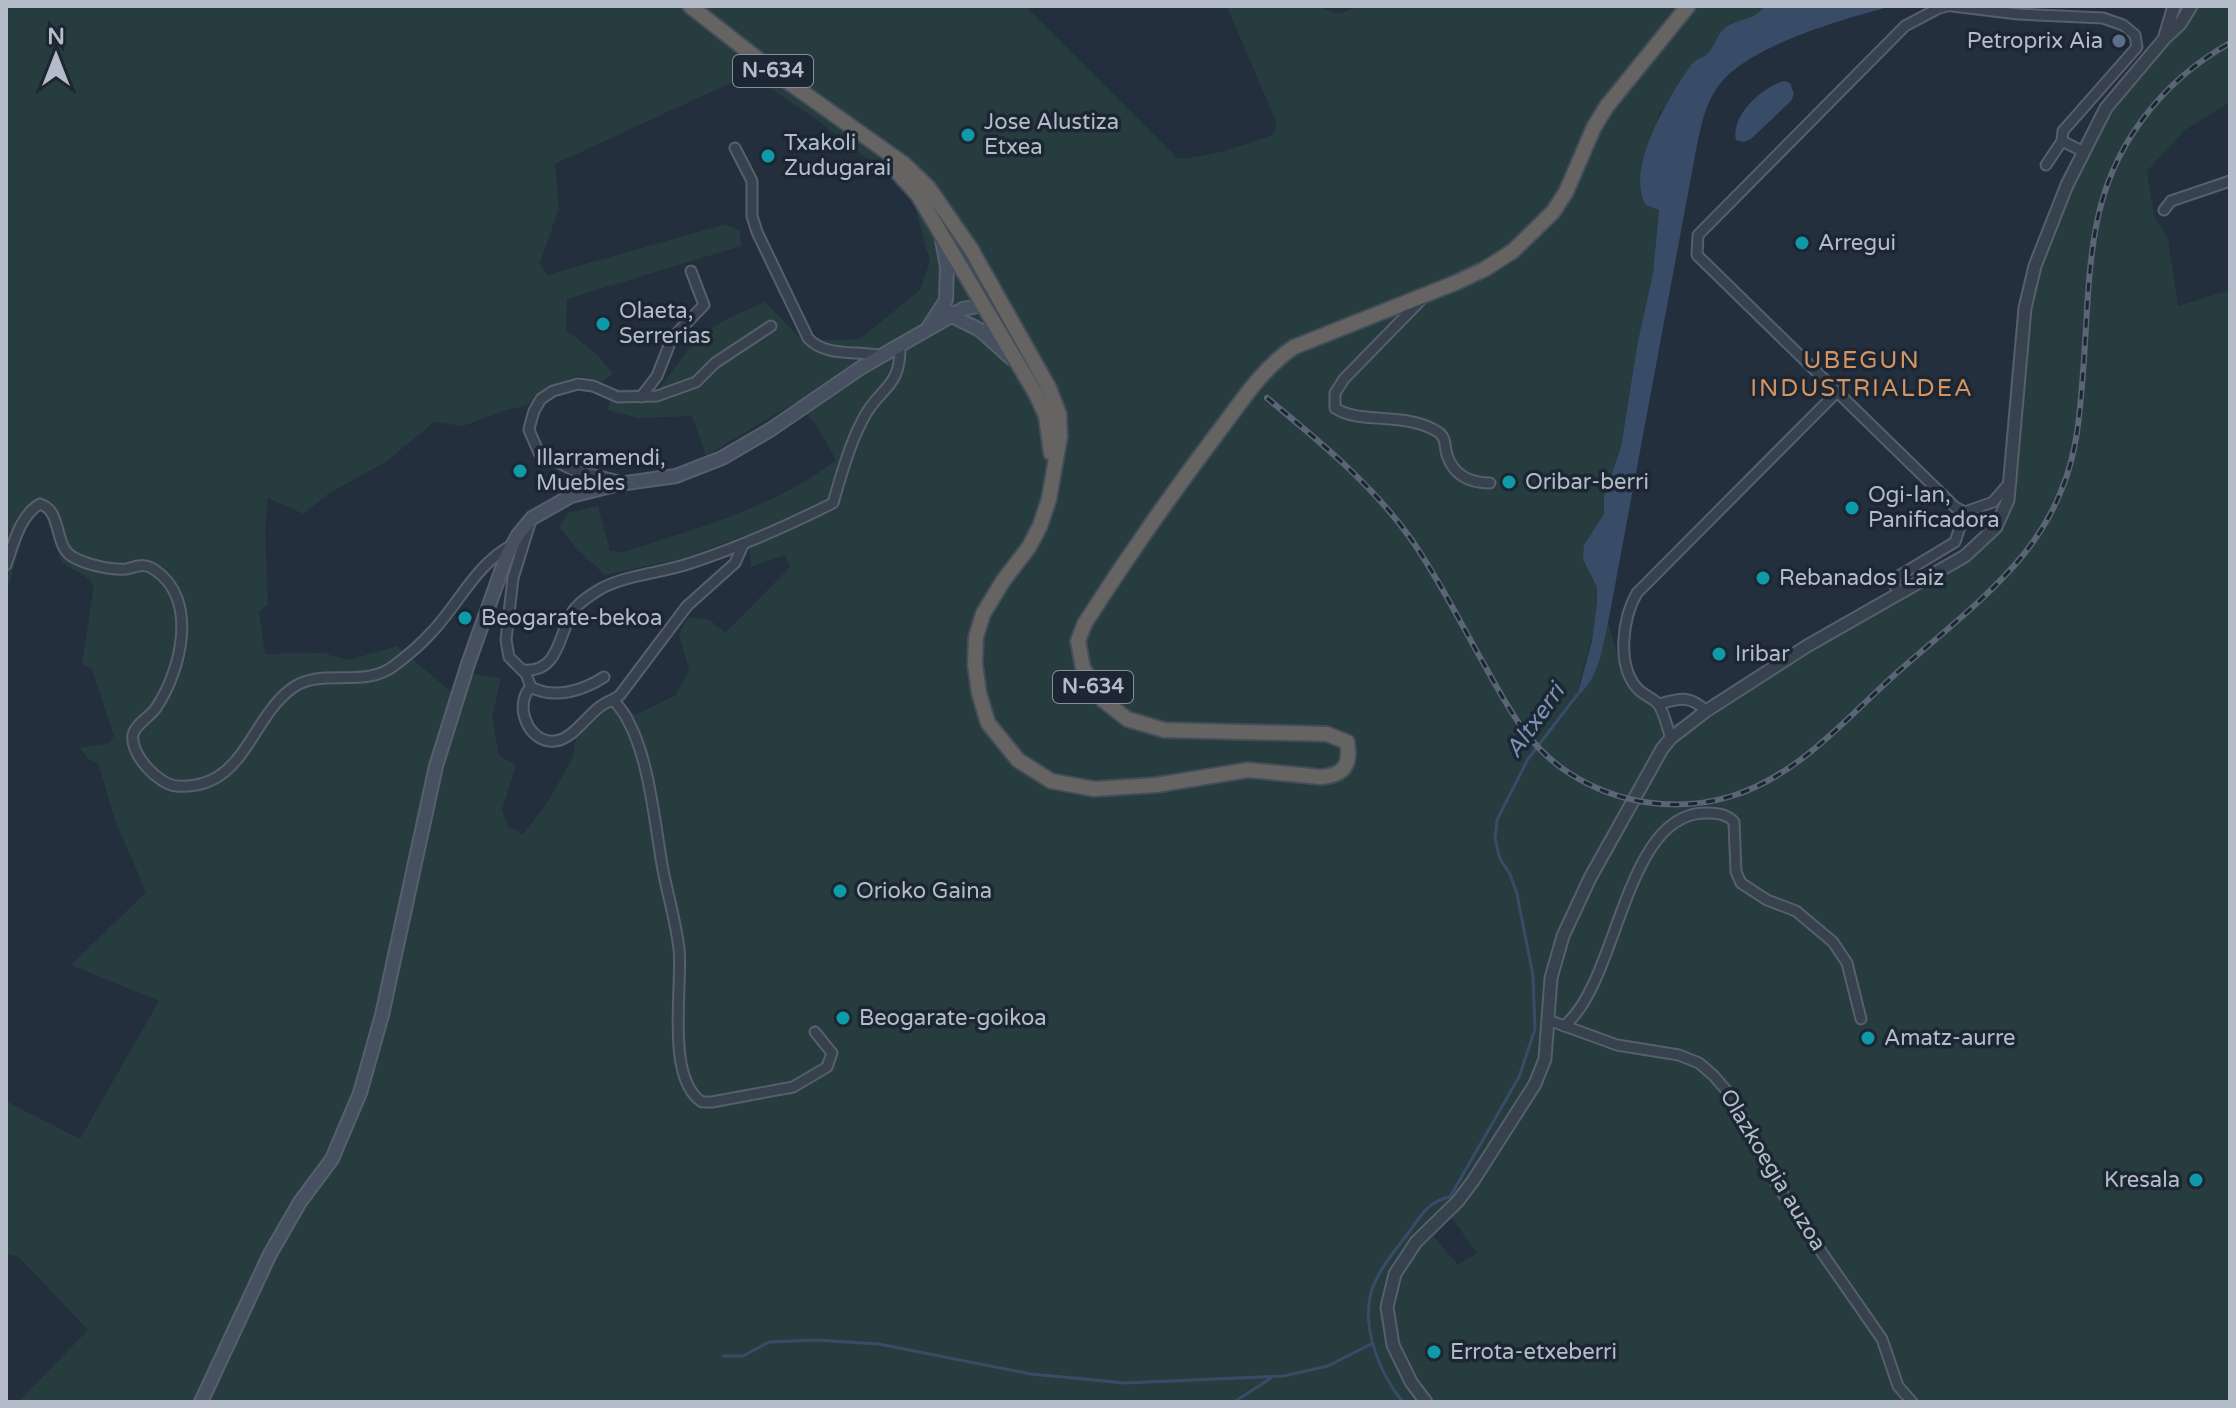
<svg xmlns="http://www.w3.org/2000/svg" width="2236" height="1408" viewBox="0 0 2236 1408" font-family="'Varela Round',sans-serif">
  <rect width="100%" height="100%" fill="#242f3e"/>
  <path fill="#263c3f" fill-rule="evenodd" d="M6 6H1025L1178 159C1213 156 1238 147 1272 135L1277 124 1227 6H1318L1339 14 1352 9 1354 6H1785L1687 72 1659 115 1653 137 1659 209 1653 273 1638 341 1621 447 1604 496V514L1589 541 1590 576 1597 588 1596 623 1578 688 1595 672 1608 623 1625 682 1654 710 1661 722 1671 724 1684 720 1835 623 1957 555 1992 526 2001 502 2006 470 2025 278 2050 215 2082 140 2111 94 2177 35 2194 7 2230 6V102L2185 130 2147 171 2154 216 2168 238 2178 306 2230 290V1402H18L88 1330 19 1257 6 1254V1101L80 1139 159 1001 71 965 146 892 114 817 98 763 88 759 80 748 109 743 114 736 92 669 82 664 94 585 85 576 62 563 43 509 34 512 25 529 6 595ZM750 74 824 125 888 175 913 199 930 262 920 290 860 339 803 341 765 302 729 318 698 336 659 389H614L607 410 638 418 692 416 706 456 794 403 816 424 836 460C774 508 697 528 624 552L610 551 598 506 568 513 559 527 578 550 605 575 685 558 748 534 751 567 785 555 790 567 725 633 710 620 688 617 679 634 689 670 676 695 635 715 626 706 610 707 576 739 573 757 548 802 523 834 508 826 502 810 516 766 499 755 492 717 501 678 473 674 450 691 397 646 349 660 322 653 265 654 259 611 268 604 265 530 268 498 304 514 328 494 387 461 434 422 463 426 507 410 528 405 550 386 578 376 601 382 613 374 598 355 566 330 567 299 741 246 740 231 726 224 547 275 540 263 559 208 555 164ZM1451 1217 1477 1253 1458 1265 1434 1237Z"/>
  <g fill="#394c67">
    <path d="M1764 6H1892C1844 19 1749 45 1719 85 1703 106 1699 136 1694 161L1608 623C1602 648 1599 680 1577 696L1592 641 1597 603V588L1583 559 1584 545 1604 514V496L1621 447 1638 341 1653 273 1659 210 1646 205C1624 169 1670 95 1691 65 1696 58 1705 58 1710 51 1715 44 1717 36 1723 30 1735 17 1754 23 1764 6Z"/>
    <path d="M1784 81 1790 83 1794 94 1791 101 1751 139 1744 142 1736 140C1730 116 1762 87 1784 81Z"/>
  </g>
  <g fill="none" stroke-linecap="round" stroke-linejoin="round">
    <g stroke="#394c67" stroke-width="3">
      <polyline points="723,1356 743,1356 769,1342 816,1340 879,1344 1031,1374 1125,1383 1284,1376 1328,1366 1373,1343"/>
      <polyline points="1234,1402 1271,1378"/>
      <path d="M1403 1402C1381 1376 1363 1332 1370 1297 1375 1273 1395 1251 1409 1232 1421 1216 1428 1201 1450 1197L1519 1077 1535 1029 1533 976 1517 894 1510 874 1500 859 1495 839 1497 820 1528 759 1577 695"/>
    </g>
    <defs>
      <g id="minor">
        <polyline points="1948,6 1939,8 1905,26 1698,235 1697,255 1955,507 1965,512 1993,502 2011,481"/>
        <polyline points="1952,6 2018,14 2103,18 2123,25 2135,35 2137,47 2063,131 2062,141 2082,151"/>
        <path d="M735 148 752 181V216L757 232 808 338C826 358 858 350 882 356"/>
        <polyline points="2046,165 2062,141"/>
        <polyline points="2164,210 2171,201 2230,181"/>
        <path d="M1422 299 1344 379 1335 393V408C1360 425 1405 411 1438 432 1447 438 1444 446 1447 455 1454 476 1470 483 1490 483"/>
        <polyline points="641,397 657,376 672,338 704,305 691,271"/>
        <polyline points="624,482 573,470 539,453 529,430 530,425 534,411 541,399 553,391 578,384 593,386 618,397 657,396 696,382 715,363 771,326"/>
        <path d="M530 523 513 578 506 640 509 657 526 674 531 687C555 700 584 690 604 677"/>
        <path d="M6 565C13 545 20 515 40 504 63 511 53 546 73 557 87 565 111 570 126 569 137 567 144 562 155 570 199 600 181 671 156 708 150 717 135 724 133 735 130 755 159 785 177 786 244 790 249 721 291 689 321 666 364 690 395 665 407 656 420 645 431 633 459 604 475 565 512 545"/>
        <polyline points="1898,592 1892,580 1955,542 1965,512"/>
        <path d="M523 670C560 673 558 634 573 611 580 601 592 594 602 588 630 574 662 573 691 563 740 547 787 526 833 503 841 476 849 446 862 421 878 387 901 390 900 346"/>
        <path d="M531 687C513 704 528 744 555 741 574 739 588 713 604 704 611 700 614 700 620 695L687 606 735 563 743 545"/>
        <path d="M614 701C649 737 654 823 663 870 668 896 676 922 679 949 683 986 665 1078 702 1102H712L793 1087 827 1067 832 1053 815 1032"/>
        <path d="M1659 704C1680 698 1690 695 1706 711"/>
        <path d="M1671 738C1667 728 1664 710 1657 703 1651 697 1643 695 1637 688 1616 664 1623 617 1637 593L1837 392"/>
        <polyline points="1548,1020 1617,1045 1679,1055 1699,1063 1713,1075 1733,1098 1775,1181 1802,1224 1882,1339 1898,1386 1912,1402"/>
        <path d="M1564 1026C1619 982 1624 812 1706 813 1717 813 1727 814 1734 822L1736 872 1741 883 1767 900 1796 911 1833 942 1847 963 1861 1019"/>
      </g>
      <g id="tertiary">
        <polyline points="2165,36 2174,6"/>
        <polyline points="1426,1402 1411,1382 1393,1345 1387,1307 1395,1274 1416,1242 1458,1201 1473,1181 1535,1084 1545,1059 1551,978 1563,936 1590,878 1662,749 1671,738 1706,711 1807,646 1965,556 1996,527 2008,500 2025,308 2035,266 2067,185 2106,108 2165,38 2180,24 2191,6"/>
      </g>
      <g id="secondary">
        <polyline points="950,312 952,316 980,330 1011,358"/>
        <polyline points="928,328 946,300 947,267 942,240"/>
        <polyline points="201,1402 270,1254 300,1202 332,1159 360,1093 382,1015 436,766 468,664 507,555 518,535 532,518 571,496 619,484 676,476 722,458 770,430 862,367 963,309 983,305"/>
      </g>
      <g id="trunk">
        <path d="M690 6 777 74 904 164 928 187 971 249 1049 388 1059 414 1060 436 1049 499 1040 526 1029 547 1003 581 983 614 976 637 975 664 979 693 988 723 1018 760 1051 781 1094 789 1156 785 1248 770 1321 777C1345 775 1351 764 1347 742L1327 734 1164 730 1127 719 1103 700 1083 668 1078 641 1085 623C1126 559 1170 496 1216 435 1240 404 1261 369 1294 347L1455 283 1485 269 1513 251 1553 212 1566 192 1594 127 1607 106 1688 6"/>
        <polyline points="890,164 918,195 1036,394 1046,416 1051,453"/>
      </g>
    </defs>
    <use href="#minor" stroke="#565f6c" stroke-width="13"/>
    <use href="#tertiary" stroke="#565f6c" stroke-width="15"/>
    <use href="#secondary" stroke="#565f6c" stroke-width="16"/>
    <use href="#trunk" stroke="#434c59" stroke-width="18"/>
    <use href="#minor" stroke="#38414e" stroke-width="9"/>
    <use href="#tertiary" stroke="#38414e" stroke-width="11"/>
    <use href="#secondary" stroke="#465061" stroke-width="12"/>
    <use href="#trunk" stroke="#656462" stroke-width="14"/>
    <defs>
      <path id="rail" d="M1267 398C1319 441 1372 484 1411 539 1439 579 1461 624 1485 666 1508 707 1528 747 1569 773 1617 804 1677 813 1732 796 1800 775 1848 716 1900 670 1942 633 1988 598 2024 554 2039 535 2052 514 2061 491 2077 454 2080 413 2083 372 2087 324 2087 274 2096 227 2110 148 2160 82 2230 43"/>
    </defs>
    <use href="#rail" stroke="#5a6575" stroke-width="6"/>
    <use href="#rail" stroke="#1d2633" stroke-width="3" stroke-dasharray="9" stroke-linecap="butt"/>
  </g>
  <circle fill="#5c6f8a" stroke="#1d2633" stroke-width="3" cx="2119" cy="41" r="8"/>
  <g fill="#0f9aa8" stroke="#1d2633" stroke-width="3">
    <circle cx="968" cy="135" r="8"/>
    <circle cx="768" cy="156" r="8"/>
    <circle cx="1802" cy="243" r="8"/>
    <circle cx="603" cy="324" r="8"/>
    <circle cx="520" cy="471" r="8"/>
    <circle cx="1509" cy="482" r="8"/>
    <circle cx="1852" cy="508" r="8"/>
    <circle cx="1763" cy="578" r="8"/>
    <circle cx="465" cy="618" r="8"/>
    <circle cx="1719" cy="654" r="8"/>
    <circle cx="840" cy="891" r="8"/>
    <circle cx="843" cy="1018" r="8"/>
    <circle cx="1868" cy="1038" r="8"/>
    <circle cx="2196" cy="1180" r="8"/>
    <circle cx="1434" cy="1352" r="8"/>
  </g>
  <g text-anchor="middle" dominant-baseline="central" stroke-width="7" stroke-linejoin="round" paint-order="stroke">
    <g fill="#1d2633" stroke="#878f9c" stroke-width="2">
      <rect x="733" y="55" width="80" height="32" rx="6"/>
      <rect x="1053" y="671" width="80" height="32" rx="6"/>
    </g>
    <g font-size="20" font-weight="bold" fill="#b4bcc9">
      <text x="773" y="71">N-634</text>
      <text x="1093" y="687">N-634</text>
    </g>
    <g font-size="22" fill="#b4bcc9" stroke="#1d2633" text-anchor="start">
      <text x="2103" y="41" text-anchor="end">Petroprix Aia</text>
      <text x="984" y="122">Jose Alustiza<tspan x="984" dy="25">Etxea</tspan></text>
      <text x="784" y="143">Txakoli<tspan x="784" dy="25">Zudugarai</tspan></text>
      <text x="1818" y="243">Arregui</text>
      <text x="619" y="311">Olaeta,<tspan x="619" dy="25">Serrerias</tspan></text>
      <text x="536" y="458">Illarramendi,<tspan x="536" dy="25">Muebles</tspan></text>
      <text x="1525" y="482">Oribar-berri</text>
      <text x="1868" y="495">Ogi-lan,<tspan x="1868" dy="25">Panificadora</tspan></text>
      <text x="1779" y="578">Rebanados Laiz</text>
      <text x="481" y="618">Beogarate-bekoa</text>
      <text x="1735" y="654">Iribar</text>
      <text x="856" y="891">Orioko Gaina</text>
      <text x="859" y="1018">Beogarate-goikoa</text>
      <text x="1884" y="1038">Amatz-aurre</text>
      <text x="2180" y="1180" text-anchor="end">Kresala</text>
      <text x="1450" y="1352">Errota-etxeberri</text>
    </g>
    <g font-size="22" fill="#b4bcc9" stroke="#1d2633">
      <text transform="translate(1773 1170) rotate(59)">Olazkoegia auzoa</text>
    </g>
    <g font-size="24" letter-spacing="2" fill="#d59563" stroke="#1d2633">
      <text x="1862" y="360">UBEGUN<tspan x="1862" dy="28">INDUSTRIALDEA</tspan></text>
    </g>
    <g font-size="24" font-style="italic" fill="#7c92b1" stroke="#1d2633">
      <text transform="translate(1535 721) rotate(-55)">Altxerri</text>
    </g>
  </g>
  <rect width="2236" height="1408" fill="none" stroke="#b4bcc9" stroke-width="16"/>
  <g transform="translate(56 56)" stroke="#1d2633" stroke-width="6" paint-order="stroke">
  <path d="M0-6L14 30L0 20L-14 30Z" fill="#b4bcc9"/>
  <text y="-12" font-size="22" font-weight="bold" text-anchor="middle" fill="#b4bcc9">N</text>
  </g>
</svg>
